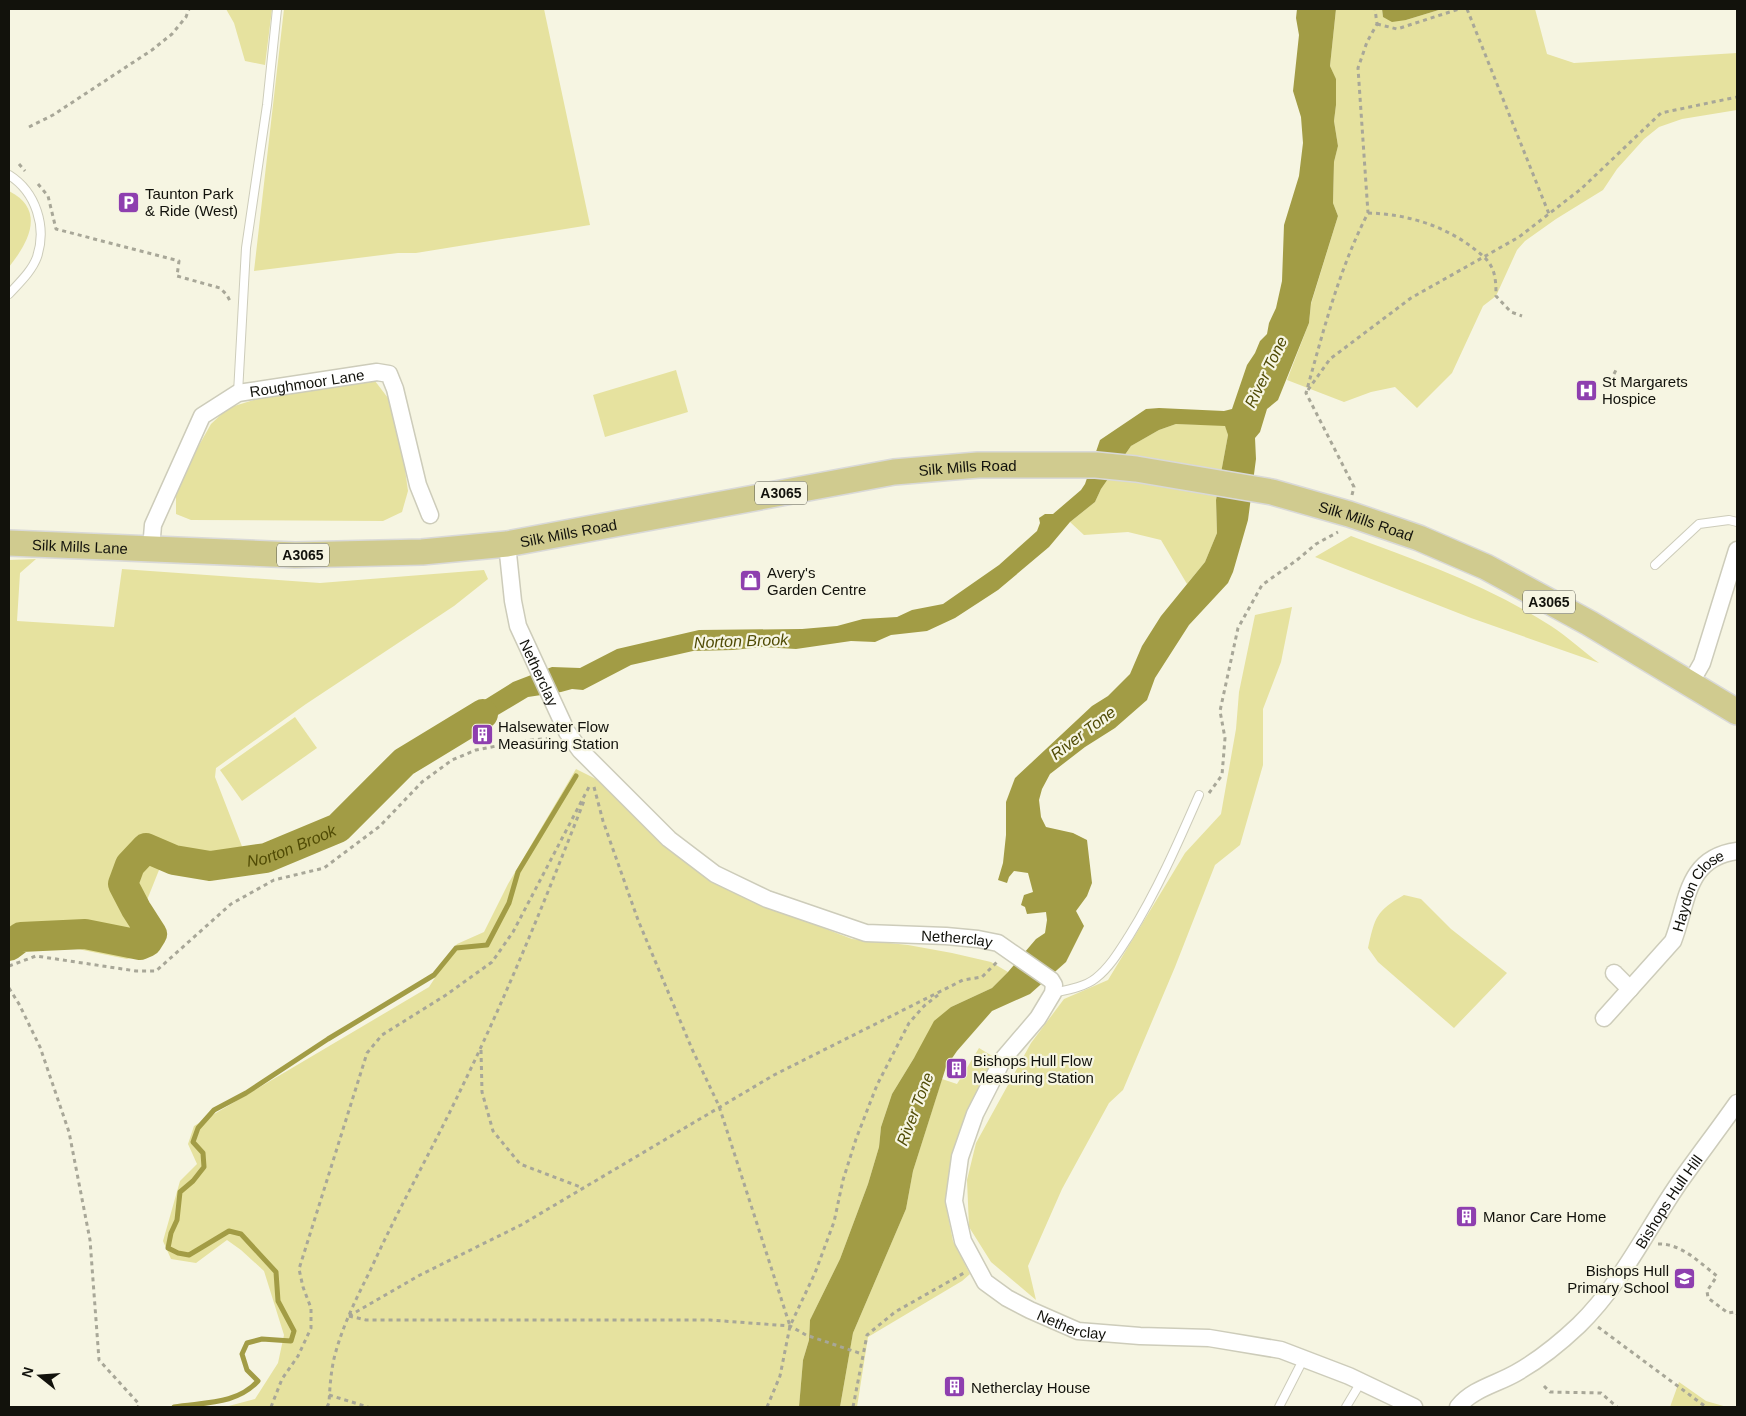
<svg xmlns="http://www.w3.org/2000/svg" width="1746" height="1416" viewBox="0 0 1746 1416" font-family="Arial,sans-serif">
  <rect width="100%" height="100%" fill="#f6f5e2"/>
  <g fill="#e6e29f">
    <polygon points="226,9 272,9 265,65 245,61 234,23"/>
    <polygon points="284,9 544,9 590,225 416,253 398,253 254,271"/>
    <polygon points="1336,9 1382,9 1383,17 1406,20 1442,9 1535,9 1547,54 1574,63 1737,53 1737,110 1682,119 1659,127 1644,139 1617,169 1603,190 1556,219 1525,241 1517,250 1496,296 1483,306 1452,373 1417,408 1395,387 1371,392 1344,402 1287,380 1309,323 1311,304 1338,216 1333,203 1334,162 1338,146 1334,121 1336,105 1336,80 1330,66"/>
    <path d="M9 191C46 210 29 242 9 267Z"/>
    <polygon points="676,370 688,412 605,437 593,395"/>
    <polygon points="360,380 375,381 388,398 404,462 408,491 402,512 383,521 191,520 176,514 176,495 198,447 211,424 228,408 266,396"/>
    <polygon points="1176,424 1225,425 1228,435 1216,500 1217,533 1205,562 1187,584 1161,540 1128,532 1084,535 1070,522 1095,502 1101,489 1131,446 1159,430"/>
    <path d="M1351 536C1419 561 1489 586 1551 626 1568 637 1583 651 1599 663L1471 618 1315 557Z"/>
    <polygon points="36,559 20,573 17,621 114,627 122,569 320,583 484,570 488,579 454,606 306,704 216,768 215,777 243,849 249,870 225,876 184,871 161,865 147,900 163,930 156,952 127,959 53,944 31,944 12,958 9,963 9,560"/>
    <polygon points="1292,607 1281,662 1263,709 1263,765 1240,845 1215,865 1175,967 1123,1090 1109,1103 1062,1189 1028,1266 1036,1300 991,1262 969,1227 967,1180 976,1143 1031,1043 1064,999 1108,980 1185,853 1221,814 1236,729 1239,692 1255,615"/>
    <polygon points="295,717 317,748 242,801 220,770"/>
    <polygon points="576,769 600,781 632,814 695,869 751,900 852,939 908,945 952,953 991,962 1008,972 992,988 951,1007 914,1058 892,1094 881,1127 879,1147 868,1184 840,1259 810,1320 809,1340 803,1360 799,1407 225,1407 255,1399 278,1363 284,1335 264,1271 241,1250 227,1240 196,1263 171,1259 163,1241 180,1181 197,1164 188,1144 194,1126 429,987 457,944 484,932 508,884"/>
    <path d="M1404 895 1421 899 1451 929 1507 973 1454 1028 1378 962 1368 948C1375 917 1376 911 1404 895Z"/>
    <polygon points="979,1048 997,1059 954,1154 945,1201 953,1241 970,1274 962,1281 868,1337 857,1407 840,1407 853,1333 906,1209 913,1171 942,1079 957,1084"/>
    <polygon points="1679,1382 1706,1401 1727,1407 1670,1407"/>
  </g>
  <g fill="#a29c45">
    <polygon points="1297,9 1336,9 1330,66 1336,79 1336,105 1334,121 1338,146 1334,162 1333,203 1338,216 1311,303 1309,323 1278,400 1267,409 1260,432 1255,438 1256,459 1248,520 1233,572 1228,583 1189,625 1155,678 1147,700 1115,728 1085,747 1050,774 1042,789 1039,800 1041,817 1046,827 1073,833 1087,840 1092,883 1087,896 1076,911 1084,926 1066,962 1030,994 992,1011 957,1051 946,1067 913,1171 906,1209 853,1333 840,1407 799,1407 803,1360 809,1340 810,1320 840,1259 868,1184 879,1147 881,1127 892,1094 914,1058 934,1021 951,1007 992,988 1008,972 1036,939 1045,933 1047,920 1046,912 1027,914 1025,907 1021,905 1024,895 1033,892 1028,873 1014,871 1009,877 1007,883 998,880 1003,863 1006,835 1006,802 1015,778 1092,706 1108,696 1130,674 1142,646 1161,616 1205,562 1217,533 1216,500 1228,435 1225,426 1176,424 1159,430 1131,446 1101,489 1095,502 1070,522 1049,547 998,590 955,618 927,631 891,635 875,642 851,641 796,649 762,647 733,650 693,651 631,665 583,690 572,689 561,692 528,697 476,728 462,734 447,735 465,712 513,682 552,667 580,668 617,649 699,630 802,629 837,626 863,619 897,617 912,610 943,604 999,565 1037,531 1040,523 1039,518 1045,514 1053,514 1081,490 1085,484 1100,440 1146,409 1159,408 1224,411 1232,409 1247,365 1255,353 1260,341 1267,334 1269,323 1276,308 1282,281 1284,225 1299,176 1303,143 1301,117 1293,91 1299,35 1296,18"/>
    <polygon points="1382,9 1442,9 1406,20 1392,22 1383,17"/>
  </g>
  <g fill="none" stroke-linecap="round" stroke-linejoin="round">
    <path stroke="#a29c45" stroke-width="5" d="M174 1407C204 1402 236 1405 258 1381L247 1370 242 1354 247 1343 262 1339 291 1341 294 1331 278 1301 276 1272 241 1234 229 1231 189 1255 178 1253 168 1248 171 1233 177 1220 180 1192 193 1181 204 1167 203 1153 193 1142 198 1128 214 1110 246 1093 328 1039 434 975 456 948 487 945 509 903 518 872 576 776"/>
    <path stroke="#a29c45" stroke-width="30" id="s1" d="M9 946 21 937 85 934 140 945 147 942 152 934 136 909 123 884 130 865 146 848 174 860 210 866 266 858 338 828 404 762 483 714"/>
    <defs>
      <g id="service">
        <path d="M9 175C36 192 47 227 37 257 32 271 19 283 9 294"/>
        <polyline points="238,393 246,248 267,105 277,9"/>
        <polyline points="1655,565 1699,524 1729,520 1737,522"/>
        <path d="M1053 993C1067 990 1085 987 1096 978 1110 967 1120 950 1129 936 1157 891 1178 843 1199 795"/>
        <polyline points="1279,1407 1304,1358"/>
        <polyline points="1346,1407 1361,1382"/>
      </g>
      <g id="minor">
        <path id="s2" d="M507 544 513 601 518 626 567 732 580 750 669 839 715 874 767 899 866 933 946 936 978 939 998 943 1051 980 1054 985 1053 993 1038 1018 1003 1059 975 1114 960 1157 954 1201 963 1241 985 1282 1007 1298 1030 1310 1078 1331 1140 1336 1209 1338 1281 1350 1349 1376 1414 1407"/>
        <path id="s3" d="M151 549 153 525 202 416 238 393 377 372 389 374 395 389 418 485 430 515"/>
        <polyline points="1690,684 1702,663 1737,550"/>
        <polyline points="1614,973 1630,989"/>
        <path id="s4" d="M1604 1018 1673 941C1688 903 1685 858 1737 851"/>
        <path id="s5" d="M1458 1407C1472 1389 1497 1384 1516 1373 1539 1360 1560 1343 1579 1325 1621 1284 1646 1231 1679 1183 1698 1156 1718 1130 1737 1103"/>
      </g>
      <g id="primary">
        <path id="s6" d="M9 543 295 555 422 552 507 544 894 472 978 465H1096L1136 469 1272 492 1349 514 1419 538 1486 567 1589 623 1737 712"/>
      </g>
    </defs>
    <use href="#service" stroke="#cdccba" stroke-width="10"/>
    <use href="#minor" stroke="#cdccba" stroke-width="19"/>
    <use href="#primary" stroke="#d9d9d8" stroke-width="28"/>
    <g stroke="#a8a798" stroke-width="3" stroke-dasharray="4 4" stroke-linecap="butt">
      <polyline points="1467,9 1549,214"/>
      <polyline points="1377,24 1397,29 1459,9"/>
      <polyline points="29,127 53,115 152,50 172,34 186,17 189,9"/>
      <polyline points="19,164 25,171"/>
      <polyline points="38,184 48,196 56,229 179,261 177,276 220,288 227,295 231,303"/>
      <path d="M1368 213C1406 214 1442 225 1472 247 1479 253 1487 258 1491 266 1496 275 1496 286 1496 296L1511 312 1522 316"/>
      <polyline points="1614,374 1616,370"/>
      <polyline points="1308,390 1330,359 1411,298 1519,237 1581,189 1661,113 1737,97"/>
      <path d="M1352 495 1354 487 1306 393C1323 332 1339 269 1368 213L1358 68 1367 42 1377 24 1375 9"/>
      <polyline points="594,787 603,821 638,920 692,1049 719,1106 790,1326"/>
      <polyline points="1209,793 1222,775 1225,738 1220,711 1238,628 1262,585 1297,560 1316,544 1338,532"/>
      <polyline points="9,966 36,956 136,971 156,971 231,904 274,880 324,868 380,826 422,782 452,760 476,750 522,741 553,738"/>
      <polyline points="9,988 19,1004 40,1047 69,1132 90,1240 99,1360 139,1404 138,1407"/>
      <polyline points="481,1050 482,1092 493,1131 520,1164 583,1188"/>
      <path d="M1658 1244C1681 1243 1700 1263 1717 1276L1707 1291 1708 1298 1728 1313 1735 1312 1737 1314"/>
      <polyline points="349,1316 420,1275 521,1225 774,1075 963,980 982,977 998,961"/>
      <polyline points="349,1316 366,1320 710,1320 790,1326 806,1335 862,1354"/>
      <polyline points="1598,1327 1706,1407"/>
      <polyline points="1544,1386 1550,1392 1601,1393 1617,1407"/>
      <polyline points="329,1395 368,1407"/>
      <polyline points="271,1407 282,1379 298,1356 311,1328 311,1308 303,1287 299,1269 367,1053 382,1035 446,995 492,962 513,932 590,785"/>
      <path d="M327 1407 329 1403C330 1385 331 1368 336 1351 344 1323 357 1297 370 1271 398 1209 432 1150 461 1089 507 995 546 898 584 801"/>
      <polyline points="767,1407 780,1376 790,1326 815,1273 834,1222 843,1180 856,1139 877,1085 909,1023 924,1006 938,995"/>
      <polyline points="853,1407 867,1335 895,1312 964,1273"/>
    </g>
    <use href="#service" stroke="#fff" stroke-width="8"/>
    <use href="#minor" stroke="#fff" stroke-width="16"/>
    <use href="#primary" stroke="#d0cb8f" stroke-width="25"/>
  </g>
  <defs>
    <symbol id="parking-square" viewBox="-11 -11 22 22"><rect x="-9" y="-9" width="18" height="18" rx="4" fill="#8e3faf" stroke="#f6f5e2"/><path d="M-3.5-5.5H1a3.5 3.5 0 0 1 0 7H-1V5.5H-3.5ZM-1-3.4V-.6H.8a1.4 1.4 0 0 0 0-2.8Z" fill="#fff"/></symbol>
    <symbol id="hospital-square" viewBox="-11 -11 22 22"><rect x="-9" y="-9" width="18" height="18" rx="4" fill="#8e3faf" stroke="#f6f5e2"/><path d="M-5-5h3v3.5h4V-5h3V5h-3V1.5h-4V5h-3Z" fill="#fff"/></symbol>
    <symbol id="shop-square" viewBox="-11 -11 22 22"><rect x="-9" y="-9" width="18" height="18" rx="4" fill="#8e3faf" stroke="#f6f5e2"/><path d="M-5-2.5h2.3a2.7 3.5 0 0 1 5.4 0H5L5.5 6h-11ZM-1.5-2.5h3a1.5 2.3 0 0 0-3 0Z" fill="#fff"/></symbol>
    <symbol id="building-square" viewBox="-11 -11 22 22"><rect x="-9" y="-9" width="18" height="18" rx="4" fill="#8e3faf" stroke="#f6f5e2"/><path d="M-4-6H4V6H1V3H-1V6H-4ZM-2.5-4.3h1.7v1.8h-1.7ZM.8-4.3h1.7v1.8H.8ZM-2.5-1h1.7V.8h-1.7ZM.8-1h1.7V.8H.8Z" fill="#fff"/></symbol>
    <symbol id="school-square" viewBox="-11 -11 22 22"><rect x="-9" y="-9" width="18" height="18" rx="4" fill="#8e3faf" stroke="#f6f5e2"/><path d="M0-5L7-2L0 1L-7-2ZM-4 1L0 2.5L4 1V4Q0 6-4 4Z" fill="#fff"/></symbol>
  </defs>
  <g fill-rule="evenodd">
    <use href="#parking-square" x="116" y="190" width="25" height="25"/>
    <use href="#hospital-square" x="1574" y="378" width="25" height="25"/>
    <use href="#shop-square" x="738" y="568" width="25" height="25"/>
    <use href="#building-square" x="470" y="722" width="25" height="25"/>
    <use href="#building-square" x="944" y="1056" width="25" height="25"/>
    <use href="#building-square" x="1454" y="1204" width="25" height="25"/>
    <use href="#school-square" x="1672" y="1266" width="25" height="25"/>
    <use href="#building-square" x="942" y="1374" width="25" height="25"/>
  </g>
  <g text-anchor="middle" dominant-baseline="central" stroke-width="4.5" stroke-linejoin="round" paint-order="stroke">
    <g fill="#f6f5e2" stroke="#56564c" stroke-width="1">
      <rect x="755" y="481.5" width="52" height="23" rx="4"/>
      <rect x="277" y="543.5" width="52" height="23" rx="4"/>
      <rect x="1523" y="590.5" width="52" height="23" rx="4"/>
    </g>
    <g font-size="14" font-weight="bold" fill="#12120c">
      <text x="781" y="493">A3065</text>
      <text x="303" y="555">A3065</text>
      <text x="1549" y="602">A3065</text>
    </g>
    <g font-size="15" fill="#12120c" stroke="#f6f5e2" text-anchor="start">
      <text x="145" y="193">Taunton Park<tspan x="145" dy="17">&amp; Ride (West)</tspan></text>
      <text x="1602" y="381">St Margarets<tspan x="1602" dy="17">Hospice</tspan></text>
      <text x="767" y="572">Avery's<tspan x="767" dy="17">Garden Centre</tspan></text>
      <text x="498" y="726">Halsewater Flow<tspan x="498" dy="17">Measuring Station</tspan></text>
      <text x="973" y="1060">Bishops Hull Flow<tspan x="973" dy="17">Measuring Station</tspan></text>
      <text x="1483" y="1216">Manor Care Home</text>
      <text x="1669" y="1270" text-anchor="end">Bishops Hull<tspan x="1669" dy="17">Primary School</tspan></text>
      <text x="971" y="1387">Netherclay House</text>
    </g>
    <g font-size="15" fill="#12120c" stroke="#f6f5e2">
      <text stroke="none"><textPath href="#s3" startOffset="256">Roughmoor Lane</textPath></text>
      <text stroke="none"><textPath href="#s6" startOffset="966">Silk Mills Road</textPath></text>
      <text stroke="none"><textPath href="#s6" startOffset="1371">Silk Mills Road</textPath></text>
      <text stroke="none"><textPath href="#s6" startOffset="561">Silk Mills Road</textPath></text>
      <text stroke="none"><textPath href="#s6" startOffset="71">Silk Mills Lane</textPath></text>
      <text stroke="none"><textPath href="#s2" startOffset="134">Netherclay</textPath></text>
      <text stroke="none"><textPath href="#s4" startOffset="161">Haydon Close</textPath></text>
      <text stroke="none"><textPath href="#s2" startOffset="659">Netherclay</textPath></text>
      <text stroke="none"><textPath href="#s5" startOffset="300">Bishops Hull Hill</textPath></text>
      <text stroke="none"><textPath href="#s2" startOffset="1199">Netherclay</textPath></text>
    </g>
    <g font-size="16" font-style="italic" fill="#504b05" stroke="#f6f5e2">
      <text transform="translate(1266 372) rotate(-64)">River Tone</text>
      <text transform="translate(741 641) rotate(-2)">Norton Brook</text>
      <text transform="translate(1083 733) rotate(-37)">River Tone</text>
      <text stroke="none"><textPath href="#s1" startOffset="405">Norton Brook</textPath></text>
      <text transform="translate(915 1109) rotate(-69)">River Tone</text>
    </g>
  </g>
  <rect width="1746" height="1416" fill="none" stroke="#12120c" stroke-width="20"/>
  <g transform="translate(40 1376) rotate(287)" stroke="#f6f5e2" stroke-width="4" paint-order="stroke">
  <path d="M0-4L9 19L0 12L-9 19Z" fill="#12120c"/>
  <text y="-8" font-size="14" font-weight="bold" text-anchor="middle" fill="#12120c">N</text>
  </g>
</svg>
